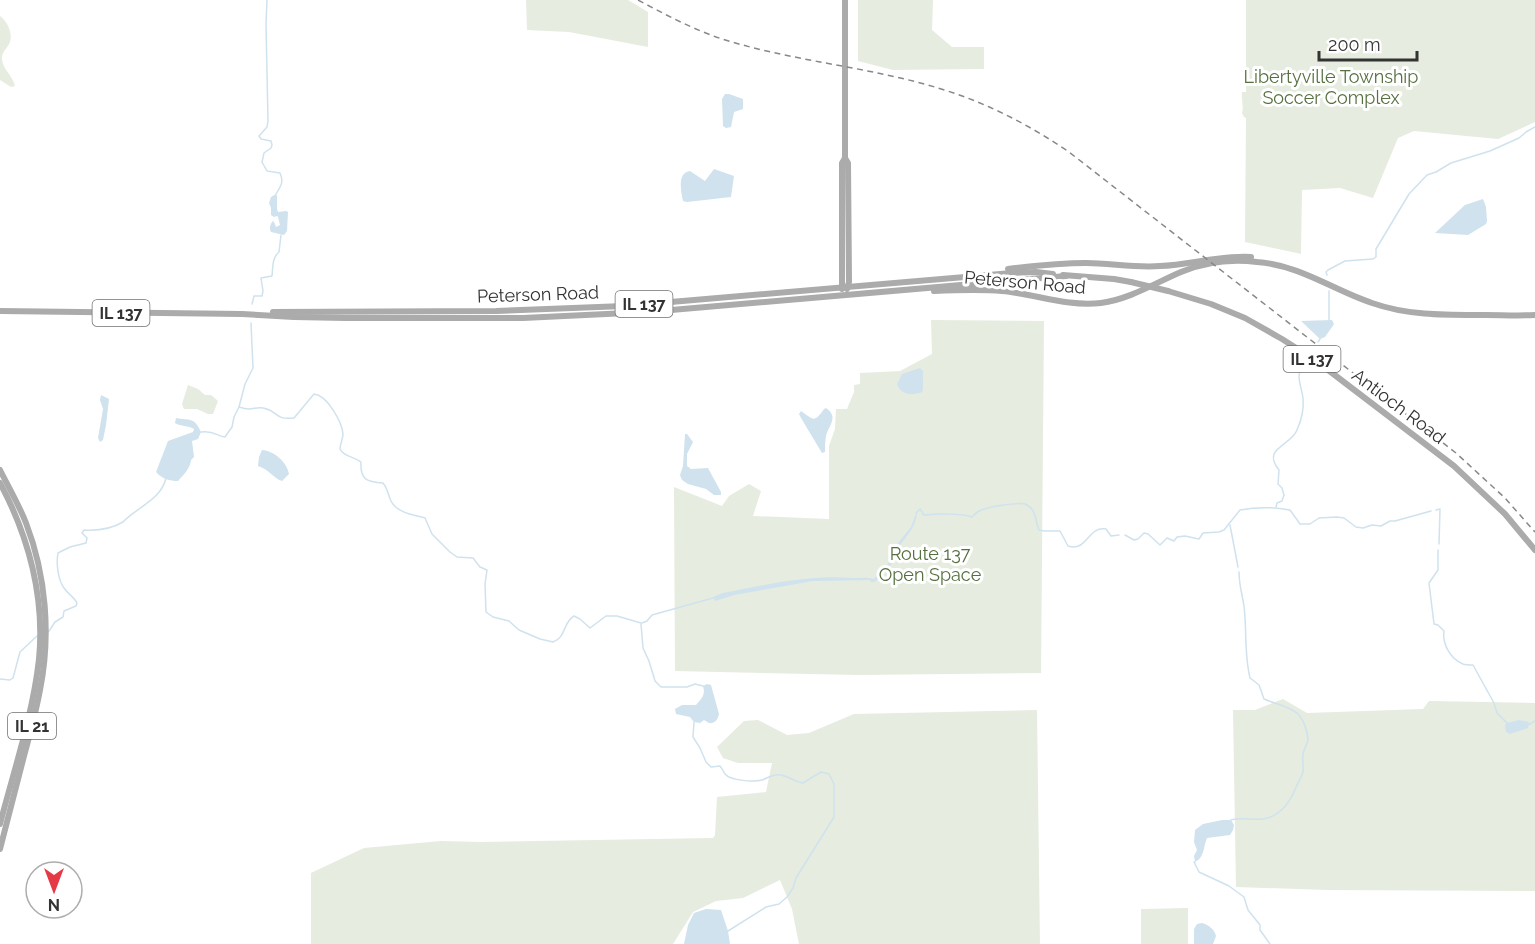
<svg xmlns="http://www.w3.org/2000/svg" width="1535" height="944" viewBox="0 0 1535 944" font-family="Raleway,sans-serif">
  <rect width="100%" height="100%" fill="#fff"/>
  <g fill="#e6ecdf">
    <polygon points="526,0 628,0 648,12 648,47 569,32 527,30"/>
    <polygon points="858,0 933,0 932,30 952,47 984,47 984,69 893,70 858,61"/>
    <path d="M1246 0H1535V122L1498 139 1414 131 1398 138 1373 198 1340 188 1302 190 1301 254 1245 242 1246 118 1244 117 1242 113C1244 107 1241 99 1242 92H1246Z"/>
    <path d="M0 16C7 21 13 33 10 42 7 49 1 52 2 60 3 69 12 75 15 86L11 87 0 80Z"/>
    <polygon points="931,320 1044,321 1041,673 859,675 675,671 674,487 722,506 729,496 749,484 761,491 753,516 829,519 829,446 835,429 836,409 847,409 854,392 854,385 860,384 860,373 900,371 932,354"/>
    <polygon points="188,385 198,389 205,395 211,395 218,401 213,414 208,414 197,409 184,409 182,404"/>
    <polygon points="1283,699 1307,713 1423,709 1429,701 1535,703 1535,891 1328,890 1236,887 1233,710 1255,710"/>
    <polygon points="1037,710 1040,944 799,944 792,909 780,880 743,898 716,901 693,912 673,944 311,944 311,873 364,848 441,841 480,842 713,838 715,835 717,797 766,792 772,763 738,763 723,758 717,747 744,721 758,720 787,735 809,733 854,714"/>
    <polygon points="1188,908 1188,944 1141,944 1141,909"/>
  </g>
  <g fill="#cfe2ee">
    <polygon points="725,94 729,94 743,99 743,109 734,112 731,127 726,128 723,126 722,99"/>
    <path d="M714 169 734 176 731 197 687 202 683 201C681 190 677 173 690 171L705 181Z"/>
    <path d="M276 194 277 196V209L278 212 286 211 288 212 287 231 284 235 271 232C269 229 270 224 273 221L274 222 276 227 280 225 278 217 277 216 274 217 271 215V208L269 203 271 197Z"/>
    <polygon points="1483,199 1486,207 1487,221 1486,224 1468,235 1435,233 1465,205"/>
    <polygon points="1332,320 1334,324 1325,337 1320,339 1301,321"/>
    <path d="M920 368 923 371V389L922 392C912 396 901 395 897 384L902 374Z"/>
    <polygon points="101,395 109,399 106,425 103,440 100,442 98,438 103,409 100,400"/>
    <path d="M826 408C839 417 829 425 826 436 825 442 825 447 825 452L822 453 801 418 799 414 801 411C814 420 814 423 824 409Z"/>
    <path d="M176 418C189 421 194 416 201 432L198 439 192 441 194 457 191 460C190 469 184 474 178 481 170 481 162 479 156 472L168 441 193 432 194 429C188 425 181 427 175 423Z"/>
    <polygon points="685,434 687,434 693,442 687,454 687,466 691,469 708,468 721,492 721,495 714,495 706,489 688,484 682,480 680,475 683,466"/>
    <path d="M262 450C274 451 287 462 289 474L282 481C273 478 270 470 258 466L259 457Z"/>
    <path d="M917 511C917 528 904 538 896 551L897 557 881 577 874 582H871L870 580 813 581 734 595 715 601 713 597 723 593C766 585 808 574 852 578 859 578 868 577 874 579L894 557V548L911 527Z"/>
    <path d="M707 684 711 685 719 714C718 719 715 724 709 723L704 720 700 723 694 722 690 717 676 714 675 709 682 705H696C701 699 706 695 703 686Z"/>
    <polygon points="1519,720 1529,722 1528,728 1510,734 1506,732 1505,725 1507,723"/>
    <path d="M1222 820H1231L1234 825 1233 830 1230 835 1207 838C1203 847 1205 857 1195 862L1194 856 1197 850 1194 842 1195 830 1203 824Z"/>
    <polygon points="706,909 721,910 728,931 730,944 684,944 688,925 694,913"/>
    <path d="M1202 923C1209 925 1214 929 1216 936L1213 944H1194V929L1197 924Z"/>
  </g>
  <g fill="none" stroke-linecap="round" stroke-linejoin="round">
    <g stroke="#cfe2ee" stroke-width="1.5">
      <path d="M267 0 266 24 268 121 267 127 259 136 261 139 271 141 272 145 271 148 264 153 262 162 267 171 280 173C284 182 281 186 276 194"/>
      <polyline points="1327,275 1326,272 1328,270 1345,261 1373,259 1376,257 1376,249 1409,194 1427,175 1436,172 1451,163 1490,151 1519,138 1526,132 1535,127"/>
      <polyline points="1329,291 1329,320"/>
      <path d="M252 304 254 296H262L263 291 261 278 272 276C273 267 272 258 279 252L281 235"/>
      <polyline points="1318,342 1320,339"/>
      <polyline points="1310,354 1315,346"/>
      <path d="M239 407C242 408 245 409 249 409 254 409 258 407 263 408 279 411 273 420 294 418L314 394C327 395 342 422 343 434 343 439 340 444 340 449 344 457 353 456 361 462 360 480 367 482 383 483 388 489 388 495 391 501 397 513 414 515 425 518L432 534 450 552 457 557 473 558 480 567 487 570 485 584 486 612 493 617 509 621 519 630 540 639 553 642C566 638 563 622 574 616L580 619 590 628 606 616H617L641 623"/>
      <path d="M201 432C214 430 216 436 225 437L232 427 234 417 239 407 245 384 253 368 251 323"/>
      <path d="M1276 507 1277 503 1282 501 1284 495 1282 488 1278 484 1279 470C1261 448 1291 446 1297 430 1301 421 1304 408 1303 398 1300 379 1294 376 1307 359"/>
      <polyline points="1436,510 1440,509 1439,544"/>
      <path d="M916 513 920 509 924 515C935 514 962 513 972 517 974 515 977 512 979 511 987 507 1020 501 1027 505 1037 511 1035 521 1039 530L1044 531H1060L1068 546C1088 552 1087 526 1106 529L1111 536 1119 535"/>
      <polyline points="1230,525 1238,567"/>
      <path d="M1125 535 1134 540 1138 539 1144 533 1148 534 1160 545 1167 538 1174 541 1177 537 1185 536 1199 539 1203 533 1219 532 1224 530 1240 510C1256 507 1274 507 1290 510L1300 524H1310L1319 518 1337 517 1344 518 1356 527 1363 528 1372 525 1381 526 1390 521H1395L1431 511"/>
      <path d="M1438 550V570L1429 583 1434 624 1438 625 1444 631C1442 643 1450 659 1463 664 1466 665 1470 665 1473 665L1494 703 1497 713 1507 723"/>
      <polyline points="642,623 647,621 652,615 713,598"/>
      <polyline points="641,624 643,648 649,661 655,681 661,687 687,687 695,684 703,686"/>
      <path d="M47 632 49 631 55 622 63 617 64 611 76 606 77 603C74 597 68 594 64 588 58 580 56 563 58 553L70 547 86 543 87 538 82 533 84 530C98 531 111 529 123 522 137 507 161 500 166 478"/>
      <polyline points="0,679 10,680 13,678 20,652 37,636"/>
      <path d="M694 722 693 737 700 748 706 762 711 767 720 766C722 768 723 771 725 774 731 781 754 782 762 780 768 778 774 773 781 775 788 776 795 782 803 783L821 772 829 774 834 784V817L796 878 793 888 787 897 779 904 766 907 728 931"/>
      <polyline points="1528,725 1535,721"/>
      <path d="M1231 820C1245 816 1262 824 1276 814 1287 807 1292 797 1297 785 1299 780 1302 777 1303 772 1304 766 1302 760 1303 754 1304 749 1307 745 1308 740 1308 733 1304 720 1298 714 1290 706 1275 704 1264 699L1259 685 1250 678C1244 654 1247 630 1244 606 1242 593 1239 585 1239 572"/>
      <polyline points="1195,862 1194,862 1199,872 1229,886 1244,897 1248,910 1260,925 1260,930 1270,944"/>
    </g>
    <g stroke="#ababab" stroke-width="6">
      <polyline points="845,158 848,163 849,282 847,289"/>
      <path d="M1008 269C1033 266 1060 263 1086 263 1110 263 1135 268 1160 266 1190 265 1220 255 1251 257"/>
      <polyline points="1063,275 1114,279 1131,282"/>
      <polyline points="842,289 842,163 845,158 845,0"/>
      <path d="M934 291C956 290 979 289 1002 291 1035 294 1067 307 1101 303 1130 299 1155 283 1181 272 1205 262 1232 259 1257 262 1300 265 1333 290 1372 303 1409 316 1447 315 1485 315 1501 315 1519 316 1535 315"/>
      <polyline points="1168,291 1211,304 1245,318 1282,339 1315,360 1454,466 1505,514 1535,550"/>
      <polyline points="0,311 242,314 294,317 345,318 523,318 648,312 1066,276"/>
      <polyline points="273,312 496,311 624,306 1012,273 1036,272 1053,274"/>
      <path d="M0 470C9 488 19 505 26 523 46 575 51 635 40 690 36 712 30 734 24 756 16 787 8 818 0 849"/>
      <path d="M0 483C29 537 45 598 39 659 33 714 14 770 0 824"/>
    </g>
    <path stroke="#888" stroke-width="1.5" stroke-dasharray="6 4.5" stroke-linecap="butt" d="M638 0C664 14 689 27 716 37 788 61 866 66 938 88 985 102 1028 124 1069 152L1456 453 1505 498 1535 532"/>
    <polyline stroke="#ababab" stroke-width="6" points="1131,282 1168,291"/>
  </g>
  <g text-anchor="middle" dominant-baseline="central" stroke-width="6" stroke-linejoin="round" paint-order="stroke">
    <g fill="#fff" stroke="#707070" stroke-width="1.5">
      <rect x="615.5" y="291" width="57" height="26" rx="4.5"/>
      <rect x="92.5" y="300" width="57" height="26" rx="4.5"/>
      <rect x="1283.5" y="346" width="57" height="26" rx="4.5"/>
      <rect x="8" y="713" width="48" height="26" rx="4.5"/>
    </g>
    <g font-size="16" font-weight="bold" fill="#333">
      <text x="644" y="304">IL 137</text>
      <text x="121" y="313">IL 137</text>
      <text x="1312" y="359">IL 137</text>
      <text x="32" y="726">IL 21</text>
    </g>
    <g font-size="18" fill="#56703f" stroke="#fff">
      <text x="1331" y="76">Libertyville Township<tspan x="1331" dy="21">Soccer Complex</tspan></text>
      <text x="930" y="553">Route 137<tspan x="930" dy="21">Open Space</tspan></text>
    </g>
    <g font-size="18" fill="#333" stroke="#fff">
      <text transform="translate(1025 282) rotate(5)">Peterson Road</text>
      <text transform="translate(538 294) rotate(-2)">Peterson Road</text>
      <text transform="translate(1399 406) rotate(37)">Antioch Road</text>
    </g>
  </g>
  <g transform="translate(54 890) rotate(180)"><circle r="28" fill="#ffffff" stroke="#adadad" stroke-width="1.5"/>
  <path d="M0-4.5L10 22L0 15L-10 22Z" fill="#e63946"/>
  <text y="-9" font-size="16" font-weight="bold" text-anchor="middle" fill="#333333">N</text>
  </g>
  <path d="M1319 51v9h98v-9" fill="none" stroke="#333333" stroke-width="3"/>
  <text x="1328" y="51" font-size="18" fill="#333333" stroke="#ffffff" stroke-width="4.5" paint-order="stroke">200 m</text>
</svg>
